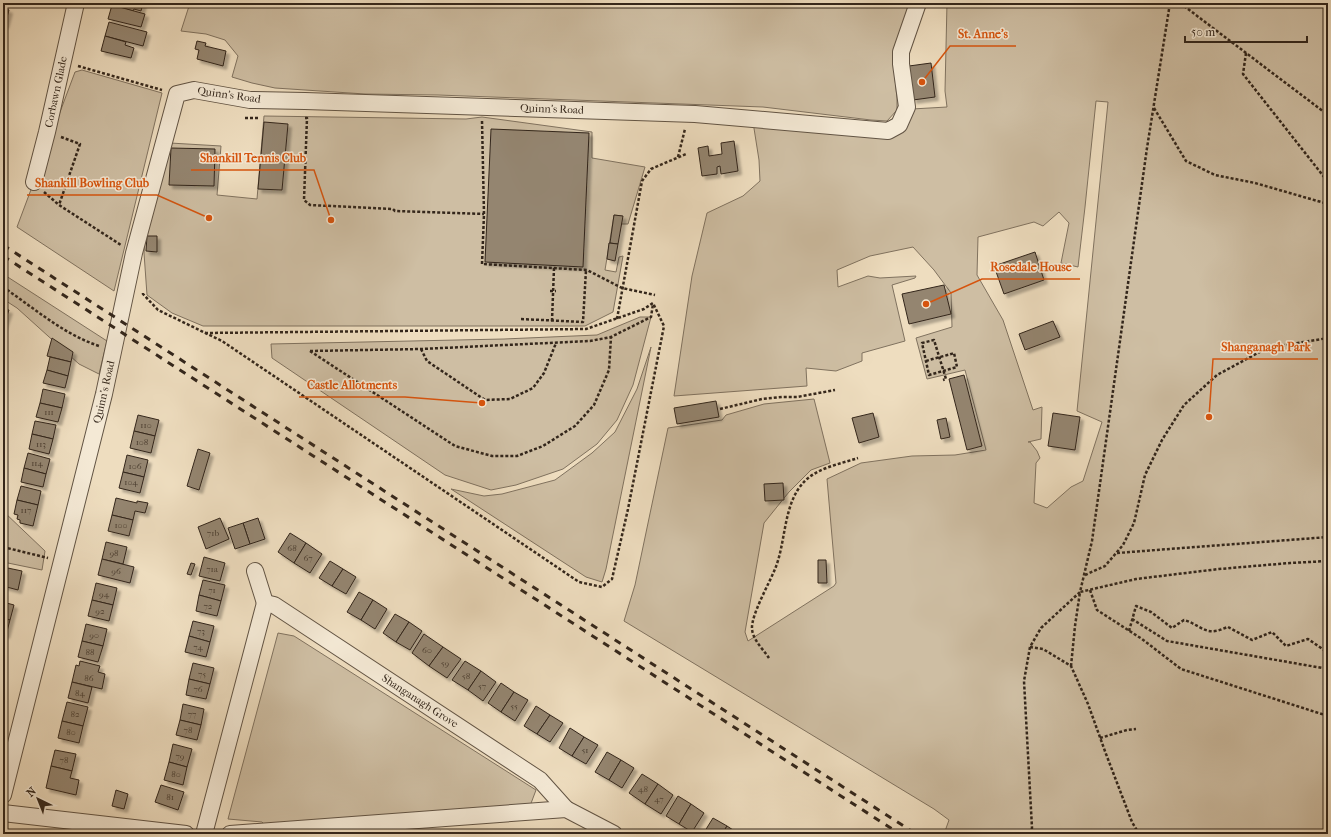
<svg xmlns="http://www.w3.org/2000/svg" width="1331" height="837" viewBox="0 0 1331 837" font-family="'IM FELL French Canon',serif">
  <defs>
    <filter id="shadow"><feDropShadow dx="3.5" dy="3.5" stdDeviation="1" flood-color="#0004"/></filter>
  </defs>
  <rect width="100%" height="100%" fill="#eeddbf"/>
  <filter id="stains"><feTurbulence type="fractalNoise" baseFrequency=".005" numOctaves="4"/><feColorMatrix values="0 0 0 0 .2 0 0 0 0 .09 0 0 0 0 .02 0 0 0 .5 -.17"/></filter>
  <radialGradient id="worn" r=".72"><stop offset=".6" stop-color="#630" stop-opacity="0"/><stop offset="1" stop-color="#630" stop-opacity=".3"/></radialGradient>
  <g fill="#cebea3" stroke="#80725f" fill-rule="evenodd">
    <polygon points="190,3 910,3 893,59 897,98 897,110 887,121 871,120 763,107 438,95 365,94 275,88 252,83 232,77 238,56 225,40 206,34 181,31"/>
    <path d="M947 3H1328V834H944L949 820 934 809 624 621 635 585 668 428 722 420 726 415 764 404 814 399 830 463 811 470 789 492 764 523 745 632 748 641 834 586 836 583 827 479 861 463 912 456 955 455 986 450 965 370 927 379 916 338 952 327 951 293 934 270 913 247 870 256 837 270 838 287 868 276 880 278 916 276 915 278 892 285 905 341 862 353V361L836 371 806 368 807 386 674 396 692 276 707 213 743 196 760 181 759 160 753 122 884 135 912 109 947 107 945 91ZM1096 101 1108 102 1077 411 1102 422 1083 481 1071 487 1047 508 1034 503 1036 463 1040 458 1037 451 1030 442H1028L1041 439 1042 407 1033 410 1003 320 977 275 978 237 1034 222 1043 226 1059 212 1069 223 1061 263 1078 267 1085 207Z"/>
    <polygon points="82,70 162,93 114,291 17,227 75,72"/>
    <polygon points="264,116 466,119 482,117 592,132 592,158 645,167 628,224 621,224 622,216 614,215 605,270 616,272 619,257 623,256 613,312 585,326 203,326 172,313 147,295 144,253 146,230 170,143 221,146 217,195 257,199"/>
    <polygon points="3,274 107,341 99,374 79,364 17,308 3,299"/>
    <polygon points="640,317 651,317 633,385 617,420 597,444 563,469 516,485 491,490 445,475 272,358 271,344 504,339 597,335"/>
    <polygon points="651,347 606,569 602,582 586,577 451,489 484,496 502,494 555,480 592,453 615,432 637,389"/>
    <polygon points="3,511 45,551 42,570 3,562"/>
    <polygon points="278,633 294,636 536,790 530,806 265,825 262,822 228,819"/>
  </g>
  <g fill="#948570" stroke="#33261b" filter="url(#shadow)">
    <polygon points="113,3 143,3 141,11 134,9 133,11 112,5"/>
    <polygon points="112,5 145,14 141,27 108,19"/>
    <polygon points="3,8 9,10 5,25 3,24"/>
    <polygon points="109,22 147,32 143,46 105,36"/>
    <polygon points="105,36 126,42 125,45 134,48 131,58 101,51"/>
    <polygon points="197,41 206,43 205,46 226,51 223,66 197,59 199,50 195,49"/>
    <polygon points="931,63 935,97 913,100 909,66"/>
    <polygon points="264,122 288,124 282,190 258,189"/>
    <polygon points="491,129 589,133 583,267 485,262"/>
    <polygon points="734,141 738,171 721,174 720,166 717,167 717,174 702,176 698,148 708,146 709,156 722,154 721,143"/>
    <polygon points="171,148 215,149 214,186 169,185"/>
    <polygon points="614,215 623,216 618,244 610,243"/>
    <polygon points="147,236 157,236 157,252 146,251"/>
    <polygon points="609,243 618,244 615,261 607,259"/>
    <polygon points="1035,252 1044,280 1004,294 994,266"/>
    <polygon points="944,285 951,314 909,324 902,294"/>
    <polygon points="3,309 9,310 3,327"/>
    <polygon points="1053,321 1060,337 1025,350 1019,334"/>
    <polygon points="52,338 73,352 71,362 47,356"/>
    <polygon points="50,357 71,362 68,376 47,370"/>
    <polygon points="47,370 68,376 65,388 43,383"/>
    <polygon points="964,375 982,446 967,450 949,379"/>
    <polygon points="43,389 65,394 62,408 40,403"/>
    <polygon points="716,401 719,417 677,424 674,408"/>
    <polygon points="40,403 62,408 58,422 36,417"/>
    <polygon points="873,413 879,437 859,443 852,418"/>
    <polygon points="1053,413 1080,417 1075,450 1048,446"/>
    <polygon points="138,415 159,420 155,436 134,431"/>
    <polygon points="946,418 950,437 941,439 937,420"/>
    <polygon points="35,421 56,425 53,439 32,434"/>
    <polygon points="134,431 155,436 151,453 130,448"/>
    <polygon points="32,434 53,439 49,454 29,449"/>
    <polygon points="198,449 210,453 199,490 187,486"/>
    <polygon points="28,453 50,459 46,474 24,468"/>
    <polygon points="127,455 148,460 144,477 123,472"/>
    <polygon points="24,468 46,474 43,487 21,482"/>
    <polygon points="123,472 144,477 140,493 119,488"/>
    <polygon points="783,483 784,500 765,501 764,484"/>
    <polygon points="21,486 41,491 38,505 17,500"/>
    <polygon points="116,498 137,503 137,501 148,503 145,513 135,511 133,520 112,515"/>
    <polygon points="17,500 38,505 33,526 20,523 20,520 17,519 18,515 14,514"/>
    <polygon points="112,515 133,520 129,536 108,531"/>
    <polygon points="220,518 229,539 206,549 198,527"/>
    <polygon points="258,518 265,539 250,544 243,523"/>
    <polygon points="243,523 250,544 235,549 228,528"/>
    <polygon points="290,533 306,543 294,563 278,552"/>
    <polygon points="106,542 127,547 123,564 102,559"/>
    <polygon points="306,543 322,554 310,573 294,563"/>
    <polygon points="204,557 225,563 220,581 199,576"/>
    <polygon points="102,559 134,567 130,583 98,575"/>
    <polygon points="818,560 826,560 827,583 818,583"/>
    <polygon points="330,561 343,569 332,586 319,578"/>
    <polygon points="191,563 195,564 191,575 187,574"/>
    <polygon points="3,567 22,571 18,590 3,586"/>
    <polygon points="343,569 356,577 346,594 332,586"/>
    <polygon points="203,580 225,585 221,601 199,595"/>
    <polygon points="96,583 117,588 113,605 92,600"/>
    <polygon points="359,592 373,600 361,620 347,612"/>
    <polygon points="199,595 221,601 217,616 196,611"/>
    <polygon points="92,600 113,605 109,621 88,616"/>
    <polygon points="373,600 387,609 375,629 361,620"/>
    <polygon points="3,602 14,605 10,620 3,618"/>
    <polygon points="395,614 409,622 396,642 383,633"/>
    <polygon points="3,618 10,620 6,635 3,634"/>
    <polygon points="193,621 214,626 210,642 189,636"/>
    <polygon points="409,622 422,631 410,650 396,642"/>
    <polygon points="86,624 107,629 103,646 82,641"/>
    <polygon points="424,634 443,647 429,666 412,653"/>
    <polygon points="189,636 210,642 206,657 185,652"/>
    <polygon points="82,641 103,646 98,662 78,657"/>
    <polygon points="443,647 461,659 447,678 429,666"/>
    <polygon points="80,661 100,666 98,672 105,674 102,689 72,682 76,665 79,666"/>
    <polygon points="465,661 481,671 468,690 452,680"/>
    <polygon points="193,663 214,668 210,684 189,679"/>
    <polygon points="481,671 496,682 483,701 468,690"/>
    <polygon points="189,679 210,684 206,699 186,695"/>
    <polygon points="72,682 92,687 88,703 68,698"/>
    <polygon points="501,683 514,692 501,712 488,703"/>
    <polygon points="514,692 528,700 515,721 501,712"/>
    <polygon points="67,702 88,707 83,726 62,721"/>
    <polygon points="183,704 204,709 201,725 180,720"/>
    <polygon points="536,706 550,715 537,734 524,726"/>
    <polygon points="550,715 563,723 550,742 537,734"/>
    <polygon points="180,720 201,725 197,740 176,735"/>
    <polygon points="62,721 83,726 79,743 58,738"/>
    <polygon points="570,728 584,737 572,756 559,748"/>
    <polygon points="584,737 598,745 586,764 572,756"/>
    <polygon points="173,744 192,749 187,767 169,762"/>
    <polygon points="55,750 76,754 72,771 51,766"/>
    <polygon points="607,752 621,760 609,780 595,772"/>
    <polygon points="621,760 634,768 622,788 609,780"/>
    <polygon points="169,762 187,767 183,785 164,780"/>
    <polygon points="51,766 72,771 70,778 79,780 76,795 46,788"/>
    <polygon points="642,774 658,784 645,804 629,793"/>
    <polygon points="658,784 673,795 661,814 645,804"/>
    <polygon points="161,785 184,792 178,810 155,802"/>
    <polygon points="116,790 128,794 124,809 112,806"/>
    <polygon points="678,796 691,804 679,824 666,816"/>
    <polygon points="691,804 704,813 692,832 679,824"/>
    <polygon points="713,818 727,826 722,834 703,834"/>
    <polygon points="727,826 739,834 722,834"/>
  </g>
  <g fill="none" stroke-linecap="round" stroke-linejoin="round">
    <defs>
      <g id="street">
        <polyline points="34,182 47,132 76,3"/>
        <polyline points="255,571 265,603"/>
        <polyline points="3,795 104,394 134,253 177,94 194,90 250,100 305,101 695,114 888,131 899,125 907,107 901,64 901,52 918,3"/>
        <polyline points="3,813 186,834"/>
        <polyline points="204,834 265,603 274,605 540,780 566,809"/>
        <polyline points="230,834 566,809 614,834"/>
      </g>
    </defs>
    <use href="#street" stroke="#625444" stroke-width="18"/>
    <g stroke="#33261b" stroke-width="2.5" stroke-dasharray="3 2" stroke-linecap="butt">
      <polyline points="1180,3 1328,115"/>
      <polyline points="1246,53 1243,74 1328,182"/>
      <polyline points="78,66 162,90"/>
      <polyline points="1154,108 1186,161 1215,175 1255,183 1328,204"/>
      <polyline points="245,118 258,118"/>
      <polyline points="305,118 307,118 304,200 310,205 393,209 395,211 484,214"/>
      <polyline points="482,121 484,214 482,264 587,270 622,288 655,295"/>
      <polyline points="61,137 80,144 59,205 121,245"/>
      <polyline points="678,157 685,129"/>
      <polyline points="44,192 59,205"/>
      <path d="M3 287C34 308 63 334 99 346"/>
      <polyline points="550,291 556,291"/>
      <polyline points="143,293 143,294 158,310 222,341 579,582 602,587 612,579 628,509 664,326 653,303"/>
      <polyline points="521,319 583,322 586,270"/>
      <polyline points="617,319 642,181 651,169 686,154"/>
      <polyline points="552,321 554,268"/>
      <polyline points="205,333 586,329 644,309 653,303"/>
      <polyline points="421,349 427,361 485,400 510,399 533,388 544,373 556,343"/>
      <polyline points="310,351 455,446 492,456 517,456 543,446 575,426 594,405 609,370 611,337"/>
      <polyline points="310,351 421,349 590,341 611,337 651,317 653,304"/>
      <path d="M926 361C935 358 945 356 954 353L957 367 929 375 922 343 934 340C938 353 942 366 946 379L943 380"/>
      <polyline points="720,409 762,399 782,397 797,397 835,390"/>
      <polyline points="3,547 48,558"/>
      <polyline points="1117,553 1328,537"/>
      <polyline points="1085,575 1105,566 1123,545 1134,523 1145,475 1162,440 1184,405 1217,375 1267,348 1328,338"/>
      <polyline points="1090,590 1097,610 1142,639 1181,669 1328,716"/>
      <polyline points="1132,619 1167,641 1328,669"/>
      <path d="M1129 631 1136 606 1151 612 1172 628 1184 620C1196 623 1204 633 1215 631 1219 631 1224 628 1228 627L1252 640 1272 632 1286 646 1308 639 1324 650H1328"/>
      <polyline points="1030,647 1043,649 1071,666 1088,704 1106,754 1132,822 1139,834"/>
      <path d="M769 658C763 649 753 640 752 629 751 615 769 584 775 569 786 543 783 505 803 483 816 468 840 464 858 458"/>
      <polyline points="1071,666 1075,626 1080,592 1136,579 1219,569 1290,563 1328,561"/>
      <polyline points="1100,738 1127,730 1136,729"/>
      <polyline points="1030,834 1032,828 1024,681 1030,647 1041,628 1080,592 1092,541 1147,148 1170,3"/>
    </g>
    <use href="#street" stroke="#f4e9d5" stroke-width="16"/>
    <g stroke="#33261b" stroke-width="3" stroke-dasharray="7 7" stroke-linecap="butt">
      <polyline points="3,245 916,834"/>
      <polyline points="3,256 900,834"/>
    </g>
  </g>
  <g text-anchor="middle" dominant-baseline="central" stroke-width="3" stroke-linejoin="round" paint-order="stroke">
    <g font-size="9" fill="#4b3e30">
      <text x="49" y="412">111</text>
      <text x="146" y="425">110</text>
      <text x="142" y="442">108</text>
      <text x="41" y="444">113</text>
      <text x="37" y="463">114</text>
      <text x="135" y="466">106</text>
      <text x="131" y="482">104</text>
      <text x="26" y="510">117</text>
      <text x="121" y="525">100</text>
      <text x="213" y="533">71b</text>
      <text x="292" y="548">68</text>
      <text x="114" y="553">98</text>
      <text x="308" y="558">67</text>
      <text x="212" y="569">71a</text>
      <text x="116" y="571">96</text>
      <text x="212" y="590">71</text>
      <text x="104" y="594">94</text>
      <text x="208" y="606">72</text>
      <text x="100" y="611">92</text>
      <text x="201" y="631">73</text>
      <text x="94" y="635">90</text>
      <text x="198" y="647">74</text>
      <text x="427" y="650">60</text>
      <text x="90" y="652">88</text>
      <text x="445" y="663">59</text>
      <text x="202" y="674">75</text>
      <text x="466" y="676">58</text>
      <text x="89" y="678">86</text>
      <text x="482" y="686">57</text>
      <text x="198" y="689">76</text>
      <text x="80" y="693">84</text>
      <text x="514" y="706">55</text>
      <text x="75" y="714">82</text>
      <text x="192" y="714">77</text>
      <text x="188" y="730">78</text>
      <text x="71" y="732">80</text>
      <text x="585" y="750">51</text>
      <text x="180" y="756">79</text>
      <text x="64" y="760">78</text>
      <text x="176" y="774">80</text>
      <text x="643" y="789">48</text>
      <text x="170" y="797">81</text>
      <text x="659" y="799">47</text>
    </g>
    <g font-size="11" fill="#33261b" stroke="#f4e9d5">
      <text transform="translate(56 92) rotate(-78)">Corbawn Glade</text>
      <text transform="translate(229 95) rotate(8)">Quinn's Road</text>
      <text transform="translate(552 109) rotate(2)">Quinn's Road</text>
      <text transform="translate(104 392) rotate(-77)">Quinn's Road</text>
      <text transform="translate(420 701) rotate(33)">Shanganagh Grove</text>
    </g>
  </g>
  <path fill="none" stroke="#d6540e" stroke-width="1.5" d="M922 82L950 46H1016M331 220L314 170H191M209 218L157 195H27M926 304L982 279H1080M1209 417L1213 359H1318M482 403L405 397H299"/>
  <g fill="#d6540e" stroke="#f4e9d5" stroke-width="1.5">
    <circle cx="922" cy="82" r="4"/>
    <circle cx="331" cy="220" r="4"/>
    <circle cx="209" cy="218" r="4"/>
    <circle cx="926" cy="304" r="4"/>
    <circle cx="1209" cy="417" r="4"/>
    <circle cx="482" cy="403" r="4"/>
  </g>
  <g font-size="12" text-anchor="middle" font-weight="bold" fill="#d6540e" stroke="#f4e9d5" stroke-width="3" stroke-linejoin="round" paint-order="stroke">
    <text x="983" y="38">St. Anne's</text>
    <text x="253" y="162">Shankill Tennis Club</text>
    <text x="92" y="187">Shankill Bowling Club</text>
    <text x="1031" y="271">Rosedale House</text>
    <text x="1266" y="351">Shanganagh Park</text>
    <text x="352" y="389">Castle Allotments</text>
  </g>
  <rect width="1331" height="837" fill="none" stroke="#eeddbf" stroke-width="16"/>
  <rect x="4" y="4" width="1323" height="829" fill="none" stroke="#33261b" stroke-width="2"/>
  <rect x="8" y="8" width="1315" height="821" fill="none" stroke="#33261b"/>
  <g transform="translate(38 799) rotate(317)" stroke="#f4e9d5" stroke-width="3" paint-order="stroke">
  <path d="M0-3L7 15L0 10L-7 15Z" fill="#33261b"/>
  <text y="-6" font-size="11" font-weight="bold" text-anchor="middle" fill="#33261b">N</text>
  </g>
  <path d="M1185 36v6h122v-6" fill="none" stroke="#33261b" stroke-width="2"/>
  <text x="1191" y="36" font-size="12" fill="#33261b" stroke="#f4e9d5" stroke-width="3" paint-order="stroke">50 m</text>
  <rect width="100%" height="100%" filter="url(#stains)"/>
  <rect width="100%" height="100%" fill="url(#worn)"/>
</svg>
